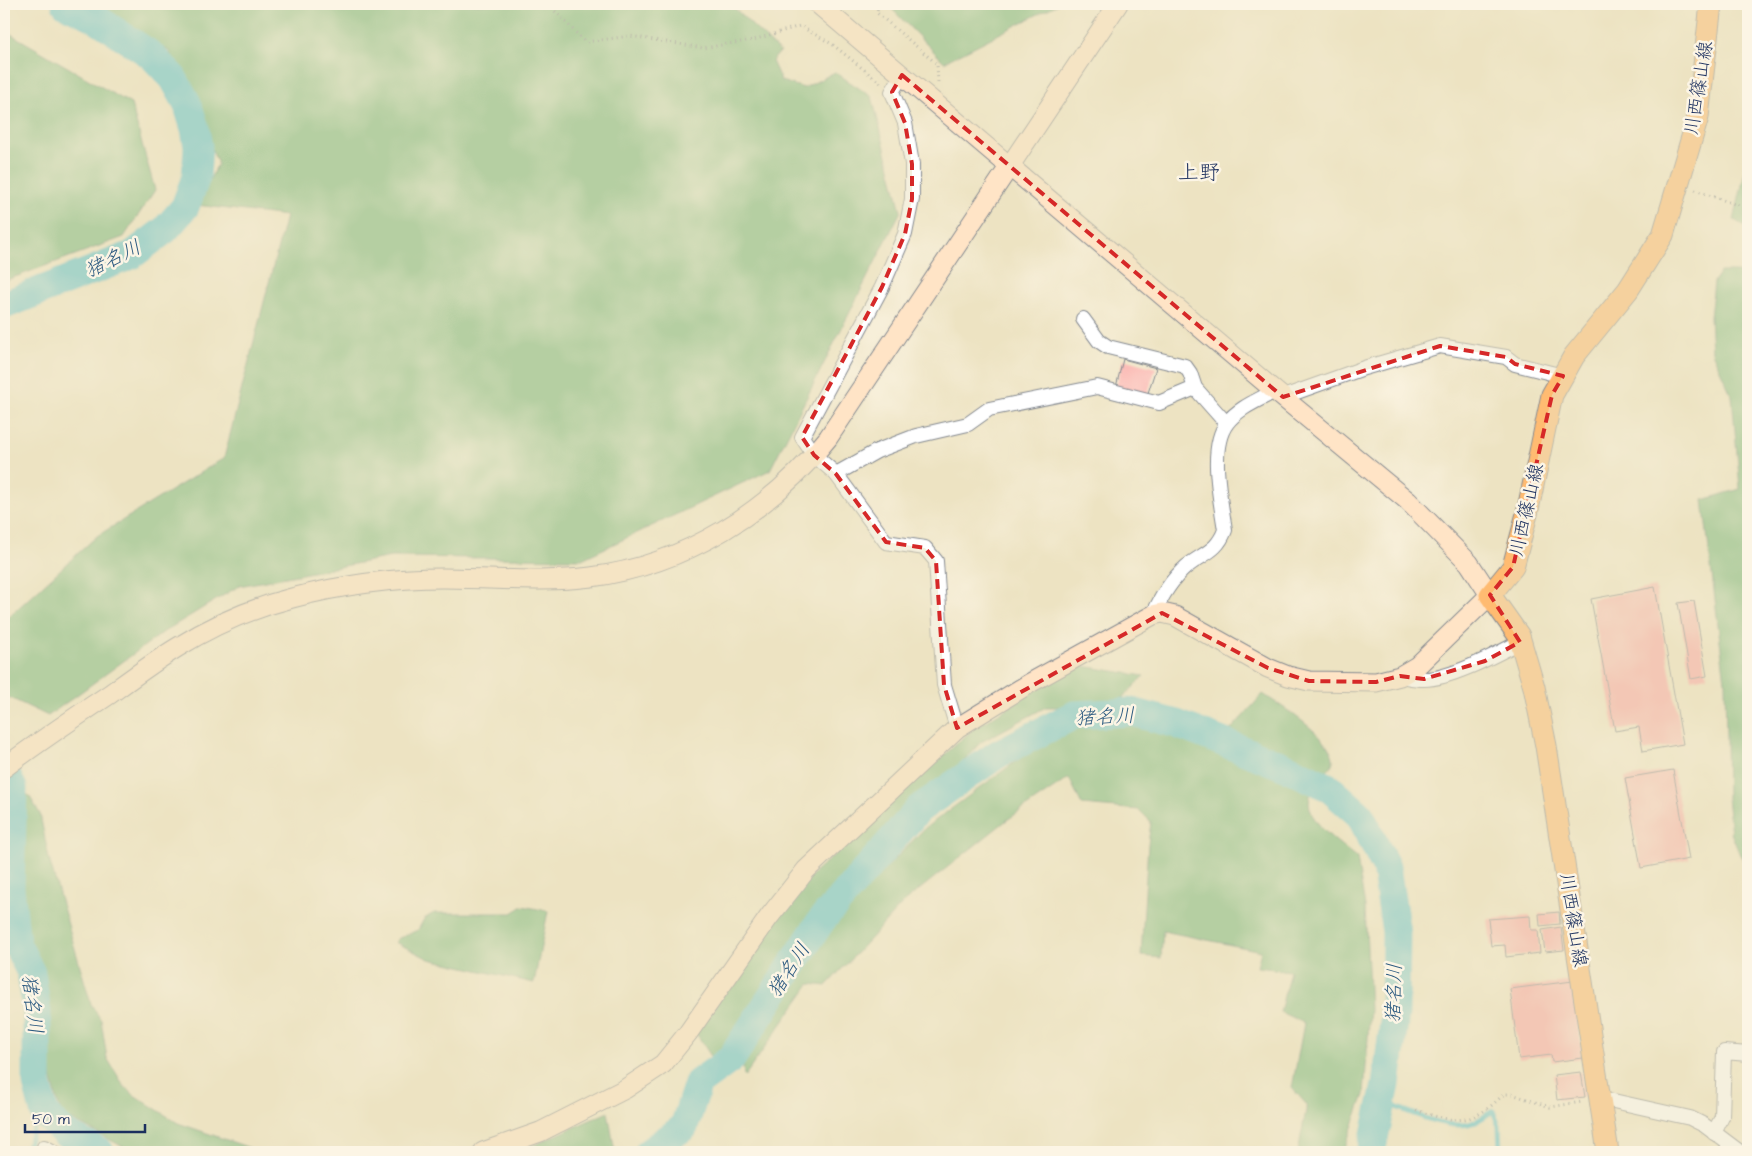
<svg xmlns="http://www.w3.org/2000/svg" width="1752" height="1156" viewBox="0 0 1752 1156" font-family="'Architects Daughter','Klee One',sans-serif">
  <rect width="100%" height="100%" fill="#fcf5e5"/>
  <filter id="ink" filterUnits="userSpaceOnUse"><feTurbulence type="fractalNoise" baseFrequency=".02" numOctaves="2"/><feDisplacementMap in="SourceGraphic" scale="10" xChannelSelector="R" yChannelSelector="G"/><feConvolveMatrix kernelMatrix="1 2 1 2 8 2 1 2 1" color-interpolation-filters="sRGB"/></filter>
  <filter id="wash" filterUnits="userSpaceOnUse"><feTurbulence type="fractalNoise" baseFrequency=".0096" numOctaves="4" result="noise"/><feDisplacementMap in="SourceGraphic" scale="20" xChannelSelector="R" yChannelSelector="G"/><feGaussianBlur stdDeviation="1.12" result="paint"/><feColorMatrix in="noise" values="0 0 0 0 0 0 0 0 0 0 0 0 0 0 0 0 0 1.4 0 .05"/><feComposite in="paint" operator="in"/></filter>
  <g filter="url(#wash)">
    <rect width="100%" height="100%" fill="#ede3c2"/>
    <g fill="#72b67a" stroke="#46726c">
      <polygon points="83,4 730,4 780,52 772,61 781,81 804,88 835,72 872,97 901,211 770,470 582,559 391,557 239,586 165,631 48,716 4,695 4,621 97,536 224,458 286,216 196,205 218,164 169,51"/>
      <polygon points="887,4 1058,4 944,62"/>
      <polygon points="4,30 131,104 155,190 124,237 4,281"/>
      <polygon points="1745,172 1748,172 1748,228 1734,220"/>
      <polygon points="1720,272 1748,272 1748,866 1740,855 1731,833 1727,798 1725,682 1703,500 1740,489 1732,396 1712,352 1710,317 1714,282"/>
      <polygon points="1083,666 1144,676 1117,704 1103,707 1046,707 981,742 950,775 899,815 803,925 720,1056 714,1061 696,1033 800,886 973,729 1053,680"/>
      <path d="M1263 694C1281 706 1329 735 1333 758 1334 764 1328 770 1324 775 1320 780 1313 787 1311 793 1300 819 1341 844 1357 858L1365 907 1370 1009 1364 1095 1343 1152H1298L1307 1105 1292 1088 1304 1023 1280 1012 1290 971 1257 967 1261 951 1163 931 1161 958 1141 956 1148 844 1151 822 1139 810 1082 805 1069 778 1007 820 905 901 826 986 810 984 744 1077 743 1065 765 1024 825 931 925 828 1060 729 1135 718 1216 746Z"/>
      <polygon points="21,788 30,797 40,814 49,859 91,1004 101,1020 107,1058 124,1086 134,1095 178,1123 256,1150 274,1152 133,1152 61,1114 51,1077 46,1003 27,937 17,857"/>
      <polygon points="523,906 548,911 534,983 429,959 395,942 399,938 418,930 424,919 434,913 512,913"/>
      <polygon points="608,1112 615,1152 516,1152 523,1150"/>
    </g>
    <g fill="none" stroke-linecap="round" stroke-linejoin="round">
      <g stroke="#54c0cf" stroke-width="5">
        <path d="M1383 1102C1405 1110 1450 1132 1472 1123 1479 1121 1486 1115 1493 1111L1499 1126 1500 1152"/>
        <polyline points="26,1152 42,1103"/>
      </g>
      <g stroke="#54c0cf" stroke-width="29">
        <polyline points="4,305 132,255 165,230 185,207 196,177 198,147 195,129 187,103 173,78 151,55 94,17 66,4"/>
        <polyline points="4,771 13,788 10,888 16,943 31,973 37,1013 37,1084 45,1115 66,1134 100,1152"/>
        <polyline points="649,1152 684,1127 698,1083 731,1059 821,921 919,809 998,754 1074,715 1132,712 1177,724 1288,768 1328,787 1360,815 1386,867 1396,932 1395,1014 1386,1085 1371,1152"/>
      </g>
    </g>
    <g id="blocks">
      <g fill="#fba5a4">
        <polygon points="1123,359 1156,368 1147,396 1116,387"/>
        <polygon points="1655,587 1683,744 1643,751 1639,727 1615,731 1591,599"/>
        <polygon points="1694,601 1707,676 1691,679 1678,603"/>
        <polygon points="1673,770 1689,859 1641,868 1625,778"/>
        <polygon points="1559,912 1560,924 1540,926 1539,914"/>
        <polygon points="1530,916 1531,930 1538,930 1540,953 1506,957 1505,945 1491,946 1488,919"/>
        <polygon points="1561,927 1564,950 1545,952 1542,930"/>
        <polygon points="1573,981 1583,1058 1552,1062 1551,1055 1519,1059 1510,989"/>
        <polygon points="1581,1072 1585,1097 1557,1100 1554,1075"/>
      </g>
    </g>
  </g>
  <g filter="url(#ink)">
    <use href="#blocks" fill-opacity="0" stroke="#848990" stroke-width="1"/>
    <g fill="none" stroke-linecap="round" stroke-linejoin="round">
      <defs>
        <g id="street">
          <polyline points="902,75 892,92 905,123 912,164 912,199 905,234 882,287 802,437 814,455 836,474 886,542 925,548 936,561 944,685 957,728"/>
          <polyline points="1083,319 1099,341 1108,347 1185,366 1190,373 1195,388 1226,423"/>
          <polyline points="1283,397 1364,368 1440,346 1506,357 1515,364 1563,376"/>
          <polyline points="836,474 877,451 916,436 968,424 989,409 1097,387 1159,403 1195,388"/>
          <path d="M1153 615C1161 597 1171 580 1186 567 1203 553 1217 552 1225 530 1221 501 1208 448 1227 423 1238 408 1259 400 1275 391"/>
          <path d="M1400 676C1407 677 1415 679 1423 679 1449 680 1497 654 1520 642"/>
          <polyline points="1600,1098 1690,1118 1704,1125 1740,1152"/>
          <polyline points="1714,1133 1722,1117 1724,1052 1748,1054"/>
          <polyline points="44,1147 54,1152"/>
        </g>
        <g id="secondary">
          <path d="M4 768C38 742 74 718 110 694 132 678 155 661 178 647 213 625 253 608 292 598 342 585 392 578 443 578 492 578 542 583 591 577 684 565 770 512 828 438L1118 4"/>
          <polyline points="483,1152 540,1132 625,1089 663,1064 688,1033 769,917 806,870 957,728 1030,683 1153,615 1162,613 1175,616 1268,668 1288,676 1309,681 1376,682 1400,676 1417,666 1490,595 1469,563 1408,501 1275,391 818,4"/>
        </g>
        <polyline id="primary" points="1608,1152 1546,746 1534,687 1519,636 1490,595 1513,567 1527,514 1552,395 1574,356 1628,290 1663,235 1698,117 1711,4"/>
      </defs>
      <use href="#street" stroke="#848990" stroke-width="16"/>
      <use href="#secondary" stroke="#848990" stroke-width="21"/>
      <use href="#primary" stroke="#848990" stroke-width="23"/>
      <g stroke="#848990" stroke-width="3" stroke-dasharray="1 4" stroke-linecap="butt">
        <polyline points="548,4 585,42 630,36 703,48 753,40 800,26 832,44 882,84"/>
        <polyline points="878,4 877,13 937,64 938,84"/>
        <polyline points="1695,190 1748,209"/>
        <path d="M1416 1110C1456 1124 1472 1126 1504 1094H1512L1550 1107 1582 1102"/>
      </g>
      <use href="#street" stroke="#fff" stroke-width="14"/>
      <use href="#secondary" stroke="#ffe4c6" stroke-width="19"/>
      <use href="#primary" stroke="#ffbb71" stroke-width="21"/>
    </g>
  </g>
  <path d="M0 0H1752V1156H0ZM902 75 1283 397 1440 346 1506 357 1515 364 1563 376 1552 395 1513 567 1490 595 1520 642 1485 661 1424 679 1400 676 1376 682 1309 681 1268 668 1162 613 957 728 944 685 936 561 925 548 886 542 836 474 814 455 802 437 882 287 905 234 912 199V164L905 123 892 92Z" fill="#ede3c2" fill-opacity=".55" fill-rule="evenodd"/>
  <path fill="none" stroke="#d62828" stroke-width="4" stroke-dasharray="10 6" stroke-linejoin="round" d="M902 75 1283 397 1440 346 1506 357 1515 364 1563 376 1552 395 1513 567 1490 595 1520 642 1485 661 1424 679 1400 676 1376 682 1309 681 1268 668 1162 613 957 728 944 685 936 561 925 548 886 542 836 474 814 455 802 437 882 287 905 234 912 199V164L905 123 892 92Z"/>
  <g text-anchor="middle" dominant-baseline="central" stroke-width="5" stroke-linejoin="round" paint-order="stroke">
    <g font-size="19" fill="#1b2f5e" stroke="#fcf5e5">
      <text transform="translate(1699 88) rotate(-81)">川西篠山線</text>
      <text transform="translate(1527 510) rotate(-77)">川西篠山線</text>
      <text transform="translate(1573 920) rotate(81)">川西篠山線</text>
    </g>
    <g font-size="20" font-style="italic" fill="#2c5a80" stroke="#fcf5e5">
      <text transform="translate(113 259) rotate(-26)">猪名川</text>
      <text transform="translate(1105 717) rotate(-3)">猪名川</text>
      <text transform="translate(789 970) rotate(-57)">猪名川</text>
      <text transform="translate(1394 993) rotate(-88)">猪名川</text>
      <text transform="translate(32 1004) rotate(83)">猪名川</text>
    </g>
    <g font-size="21" fill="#1b2f5e" stroke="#fcf5e5">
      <text x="1199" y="172">上野</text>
    </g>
  </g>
  <rect width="1752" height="1156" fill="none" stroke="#fcf5e5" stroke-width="20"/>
  <path d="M25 1124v8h120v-8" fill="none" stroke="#1b2f5e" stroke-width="2.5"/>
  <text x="32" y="1124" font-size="15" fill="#1b2f5e" stroke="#fcf5e5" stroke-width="4" paint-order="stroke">50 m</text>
</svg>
